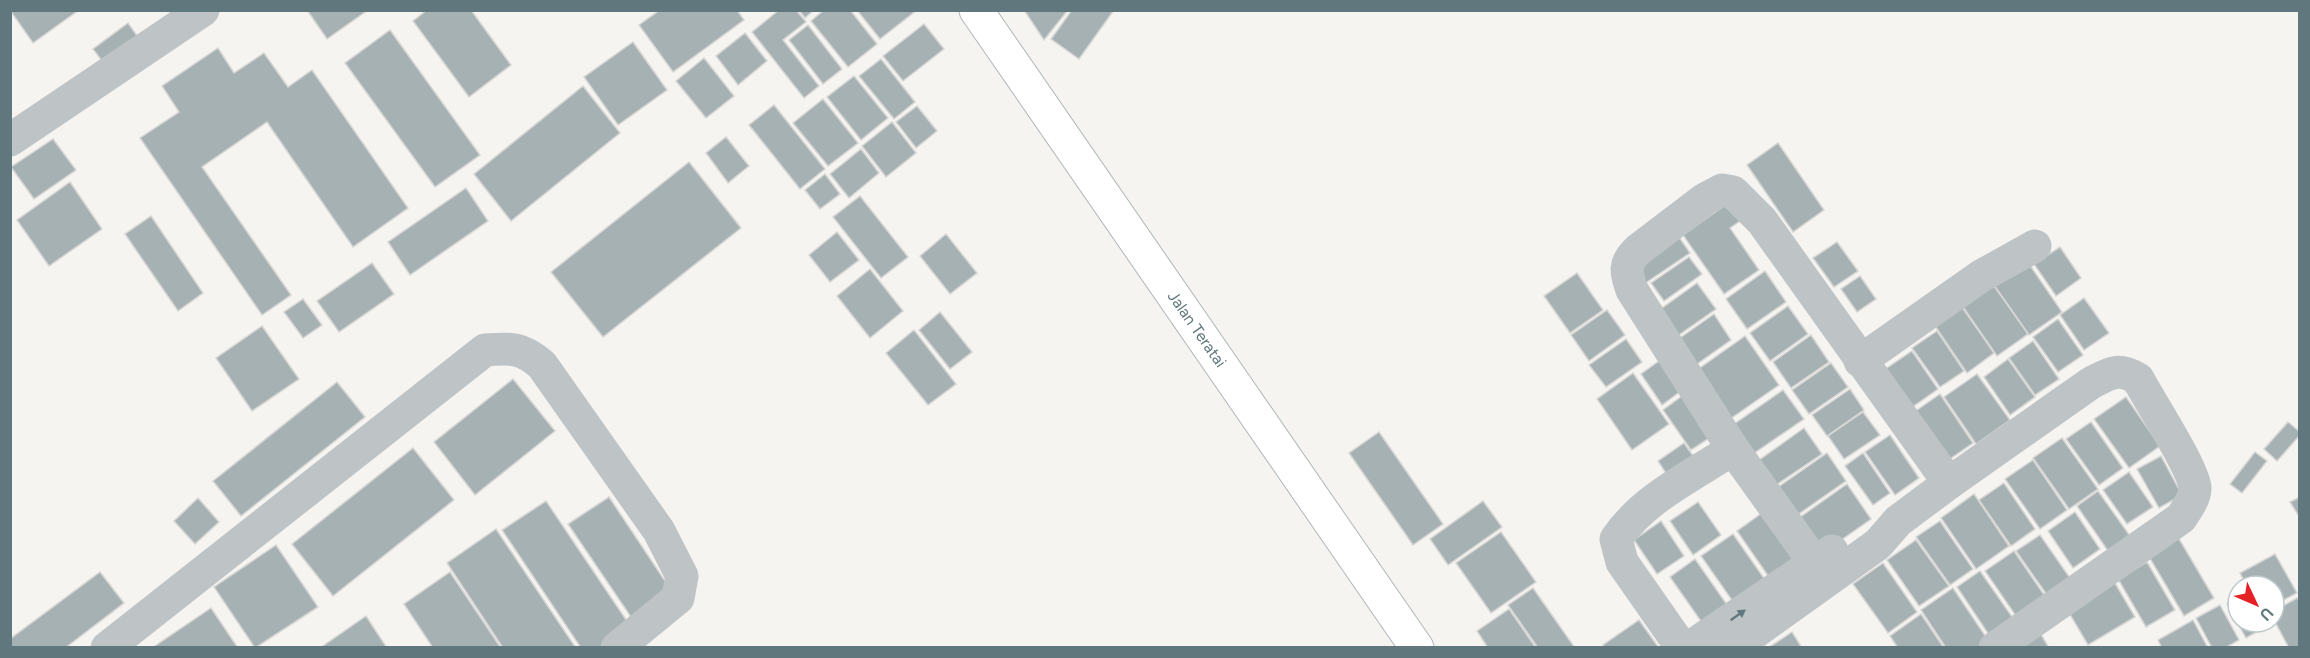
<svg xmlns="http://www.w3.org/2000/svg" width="2310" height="658" viewBox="0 0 2310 658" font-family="Figtree,sans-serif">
  <rect width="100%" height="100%" fill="#f5f4f1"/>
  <g fill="#a5b1b3" stroke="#d7d6d4" stroke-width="1.5">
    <polygon points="10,10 79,10 33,43"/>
    <polygon points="307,10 368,10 327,39"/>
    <polygon points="427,10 471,10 511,65 469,97 413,21"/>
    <polygon points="660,10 737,10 744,20 673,72 639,25"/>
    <polygon points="779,10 796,10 806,22 783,40 819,86 804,98 752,32"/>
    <polygon points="799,10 814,10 805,18"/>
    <polygon points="824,10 850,10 877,44 848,67 811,21"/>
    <polygon points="857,10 917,10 880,39"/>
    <polygon points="1024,10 1068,10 1044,40"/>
    <polygon points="1072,10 1114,10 1079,59 1051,39"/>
    <polygon points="128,23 143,44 109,70 93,49"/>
    <polygon points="924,24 944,49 903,81 883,56"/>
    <polygon points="808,25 842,69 823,84 789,40"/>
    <polygon points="390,30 480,155 435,187 345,63"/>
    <polygon points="745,33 767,61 738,85 716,56"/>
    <polygon points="633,42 667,90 618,125 584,77"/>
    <polygon points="218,48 234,73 264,53 288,87 312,70 408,208 353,247 267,122 202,167 291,295 262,315 140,138 179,112 162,86"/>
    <polygon points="704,58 734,96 706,118 676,81"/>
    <polygon points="881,59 915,102 894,119 859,76"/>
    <polygon points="854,76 888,118 861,140 827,97"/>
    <polygon points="583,86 620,133 511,221 474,174"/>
    <polygon points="823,99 858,143 828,166 793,123"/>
    <polygon points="774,105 825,169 800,189 749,125"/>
    <polygon points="917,106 937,131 916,148 896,122"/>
    <polygon points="892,122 916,153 886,177 862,146"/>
    <polygon points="726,137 749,166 728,183 706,153"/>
    <polygon points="53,139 76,170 34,199 11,167"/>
    <polygon points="1778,143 1824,210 1793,232 1747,165"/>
    <polygon points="861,149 879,173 849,198 830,174"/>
    <polygon points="689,162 741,228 603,337 551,272"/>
    <polygon points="825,174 840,194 820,209 805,190"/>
    <polygon points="70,182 102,229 49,266 17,220"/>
    <polygon points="466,188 488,221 410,275 388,242"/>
    <polygon points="860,196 908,257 881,278 833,217"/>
    <polygon points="1731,201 1743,219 1730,228 1759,270 1724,294 1683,235"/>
    <polygon points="151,216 203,293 178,311 125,234"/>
    <polygon points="837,232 859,260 830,282 809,255"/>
    <polygon points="946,234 977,273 950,294 920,256"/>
    <polygon points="1679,237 1690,253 1644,284 1634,270"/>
    <polygon points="1837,242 1858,271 1834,287 1813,258"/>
    <polygon points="2060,247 2081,278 2056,296 2034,264"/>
    <polygon points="1689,257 1702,274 1664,301 1651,283"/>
    <polygon points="2027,261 2062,312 2029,335 1994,285"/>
    <polygon points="372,263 394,294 339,332 317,301"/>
    <polygon points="870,269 903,311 870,338 837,296"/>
    <polygon points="1765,271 1786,302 1747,329 1726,299"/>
    <polygon points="1577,273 1603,310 1570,333 1544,296"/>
    <polygon points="1860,276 1876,299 1857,312 1841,289"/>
    <polygon points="1697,283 1716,309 1676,337 1658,311"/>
    <polygon points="1992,283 2028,334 1997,356 1961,304"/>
    <polygon points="2084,298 2109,333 2084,350 2060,315"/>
    <polygon points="303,299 322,325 303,338 284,312"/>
    <polygon points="1788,306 1808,334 1770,361 1750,333"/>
    <polygon points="1962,307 1994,353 1967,373 1935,326"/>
    <polygon points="1607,310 1625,335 1589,361 1571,335"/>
    <polygon points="940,312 972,352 950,369 919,330"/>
    <polygon points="1714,314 1731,340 1697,364 1680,338"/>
    <polygon points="2058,319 2083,355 2058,372 2033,337"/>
    <polygon points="262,326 299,379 252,411 216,358"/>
    <polygon points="914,330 956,384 928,405 886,353"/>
    <polygon points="1937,331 1964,371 1940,387 1912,348"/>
    <polygon points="1811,335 1829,362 1791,388 1773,362"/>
    <polygon points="1745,336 1779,385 1730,419 1697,370"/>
    <polygon points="1626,339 1642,362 1606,387 1589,365"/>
    <polygon points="2033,341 2059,379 2035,395 2009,358"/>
    <polygon points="1912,351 1938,389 1908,410 1881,372"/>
    <polygon points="2008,359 2035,397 2010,415 1984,377"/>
    <polygon points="1659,361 1681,391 1662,405 1641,374"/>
    <polygon points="1831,363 1848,387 1809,414 1792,390"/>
    <polygon points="1633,373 1669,424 1632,450 1597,399"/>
    <polygon points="1977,374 2010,420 1976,444 1944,397"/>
    <polygon points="513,379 555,431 475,495 434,442"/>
    <polygon points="337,382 365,417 241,516 213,481"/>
    <polygon points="1850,389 1864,410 1827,436 1812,415"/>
    <polygon points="1783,390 1804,419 1750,456 1730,427"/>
    <polygon points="1940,394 1973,443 1944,463 1910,415"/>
    <polygon points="1682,396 1711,437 1691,450 1663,410"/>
    <polygon points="2126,397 2160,446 2129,468 2094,419"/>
    <polygon points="1863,412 1880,435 1844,459 1828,436"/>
    <polygon points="2091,422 2123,468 2099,485 2066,439"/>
    <polygon points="2288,422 2300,432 2300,435 2277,461 2264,449"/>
    <polygon points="1804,428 1822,454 1773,487 1755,463"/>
    <polygon points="1379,432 1443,524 1413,545 1349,453"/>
    <polygon points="1890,435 1919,478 1895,495 1865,452"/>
    <polygon points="2062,438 2098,489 2069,509 2033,458"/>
    <polygon points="1684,443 1698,463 1671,481 1658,461"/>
    <polygon points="413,448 454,500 333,596 292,544"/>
    <polygon points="2255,452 2267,461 2242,493 2230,484"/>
    <polygon points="1827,453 1846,481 1793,518 1774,490"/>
    <polygon points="1863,453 1890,493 1873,505 1845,466"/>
    <polygon points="2161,456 2182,495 2159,508 2137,469"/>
    <polygon points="2033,460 2067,510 2040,529 2005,479"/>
    <polygon points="2129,472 2153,507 2127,524 2103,490"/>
    <polygon points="2004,483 2035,529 2011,546 1979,500"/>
    <polygon points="1847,484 1871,519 1820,555 1796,520"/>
    <polygon points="2098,491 2130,536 2108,551 2077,506"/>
    <polygon points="1974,494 2009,546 1976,569 1941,518"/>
    <polygon points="609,497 673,593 633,620 568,524"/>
    <polygon points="2300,497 2300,518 2290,502"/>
    <polygon points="198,498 219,522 195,544 174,521"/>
    <polygon points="546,501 633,630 606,648 581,648 502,530"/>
    <polygon points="1483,501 1502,527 1448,565 1430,539"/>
    <polygon points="1698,502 1721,535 1693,555 1670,521"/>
    <polygon points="2075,512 2100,549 2073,568 2048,531"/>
    <polygon points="1762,513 1798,565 1773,583 1737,531"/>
    <polygon points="1661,521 1684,556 1657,574 1634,540"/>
    <polygon points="1940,521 1973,569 1950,585 1916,537"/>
    <polygon points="496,529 576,648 503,648 447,563"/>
    <polygon points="1501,532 1536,582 1491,613 1456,563"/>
    <polygon points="1733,534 1768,584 1736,606 1701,556"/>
    <polygon points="2040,535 2070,578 2047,595 2016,551"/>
    <polygon points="2178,537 2214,598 2184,616 2148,555"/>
    <polygon points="1916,540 1949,586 1919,606 1887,560"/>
    <polygon points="276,545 318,607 255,648 214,587"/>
    <polygon points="2014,551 2047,599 2018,619 1985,571"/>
    <polygon points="2275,554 2297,593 2274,605 2274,586 2247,586 2240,573"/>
    <polygon points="1695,559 1730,609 1705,627 1670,577"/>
    <polygon points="2147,562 2175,610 2146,627 2118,579"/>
    <polygon points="1883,563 1917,612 1888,633 1853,584"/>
    <polygon points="1980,571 2015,621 1991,638 1957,587"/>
    <polygon points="100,572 124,603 65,648 10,648 10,639"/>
    <polygon points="450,572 501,648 433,648 404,604"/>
    <polygon points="2115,583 2135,617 2088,645 2068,611"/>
    <polygon points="1533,588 1575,648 1538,648 1508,605"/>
    <polygon points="1953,588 1988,640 1977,648 1946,648 1921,610"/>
    <polygon points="2238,597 2238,622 2263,622 2265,627 2246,638 2227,604"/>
    <polygon points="2297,598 2300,601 2300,648 2289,648 2274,620 2274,611"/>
    <polygon points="2220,605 2239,640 2225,648 2212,648 2196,618"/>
    <polygon points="211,608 238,648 152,648"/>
    <polygon points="1509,609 1536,648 1488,648 1477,631"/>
    <polygon points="1921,614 1944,648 1898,648 1890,636"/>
    <polygon points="366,616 387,648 320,648"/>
    <polygon points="1639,620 1659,648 1605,648 1603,645"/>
    <polygon points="2193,620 2208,648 2162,648 2158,640"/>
    <polygon points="2039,631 2049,648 2013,648"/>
    <polygon points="1792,632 1802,648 1768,648"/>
  </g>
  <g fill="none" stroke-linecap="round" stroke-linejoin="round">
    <defs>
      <polyline id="secondary" points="976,10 1417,648"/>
    </defs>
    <use href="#secondary" stroke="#aeb7b9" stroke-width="35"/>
    <g stroke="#bec4c6" stroke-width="33">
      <polyline points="10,140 203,10"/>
      <polyline points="1860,361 1981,276 2035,246"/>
      <path d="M1827 580 1733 449 1632 290C1626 272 1623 264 1638 250L1705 199 1722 190 1733 192 1762 221 1949 483"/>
      <path d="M107 648 485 350C511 348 522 347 542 365L659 531 682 576 678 598 617 648"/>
      <path d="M1682 648 1622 562 1616 539C1644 498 1692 476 1733 449"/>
      <polyline points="1689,648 1832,551"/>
      <path d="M1733 648 1878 544 1898 521 1949 483 2091 383C2110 373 2118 367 2138 379 2149 400 2194 469 2195 488 2195 499 2186 510 2181 518L1995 648"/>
    </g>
    <use href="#secondary" stroke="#fff" stroke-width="33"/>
  </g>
  <defs><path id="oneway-solid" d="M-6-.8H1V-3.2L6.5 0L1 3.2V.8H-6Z" transform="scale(1.5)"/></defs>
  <use fill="#60787d" href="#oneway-solid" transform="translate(1738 615) rotate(-35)"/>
  <g text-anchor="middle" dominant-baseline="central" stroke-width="6" stroke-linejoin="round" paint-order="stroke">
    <g font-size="16" fill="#60787d" stroke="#fff">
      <text transform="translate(1197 329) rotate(55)">Jalan Teratai</text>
    </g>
  </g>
  <rect width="2310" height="658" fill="none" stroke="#60787d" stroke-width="24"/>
  <g transform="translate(2256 604) rotate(134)"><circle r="28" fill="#ffffff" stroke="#bfc9cb" stroke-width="1.5"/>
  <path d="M0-4.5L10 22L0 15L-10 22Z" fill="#e62126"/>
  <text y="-9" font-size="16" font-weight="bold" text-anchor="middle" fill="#60787d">U</text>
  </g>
</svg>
